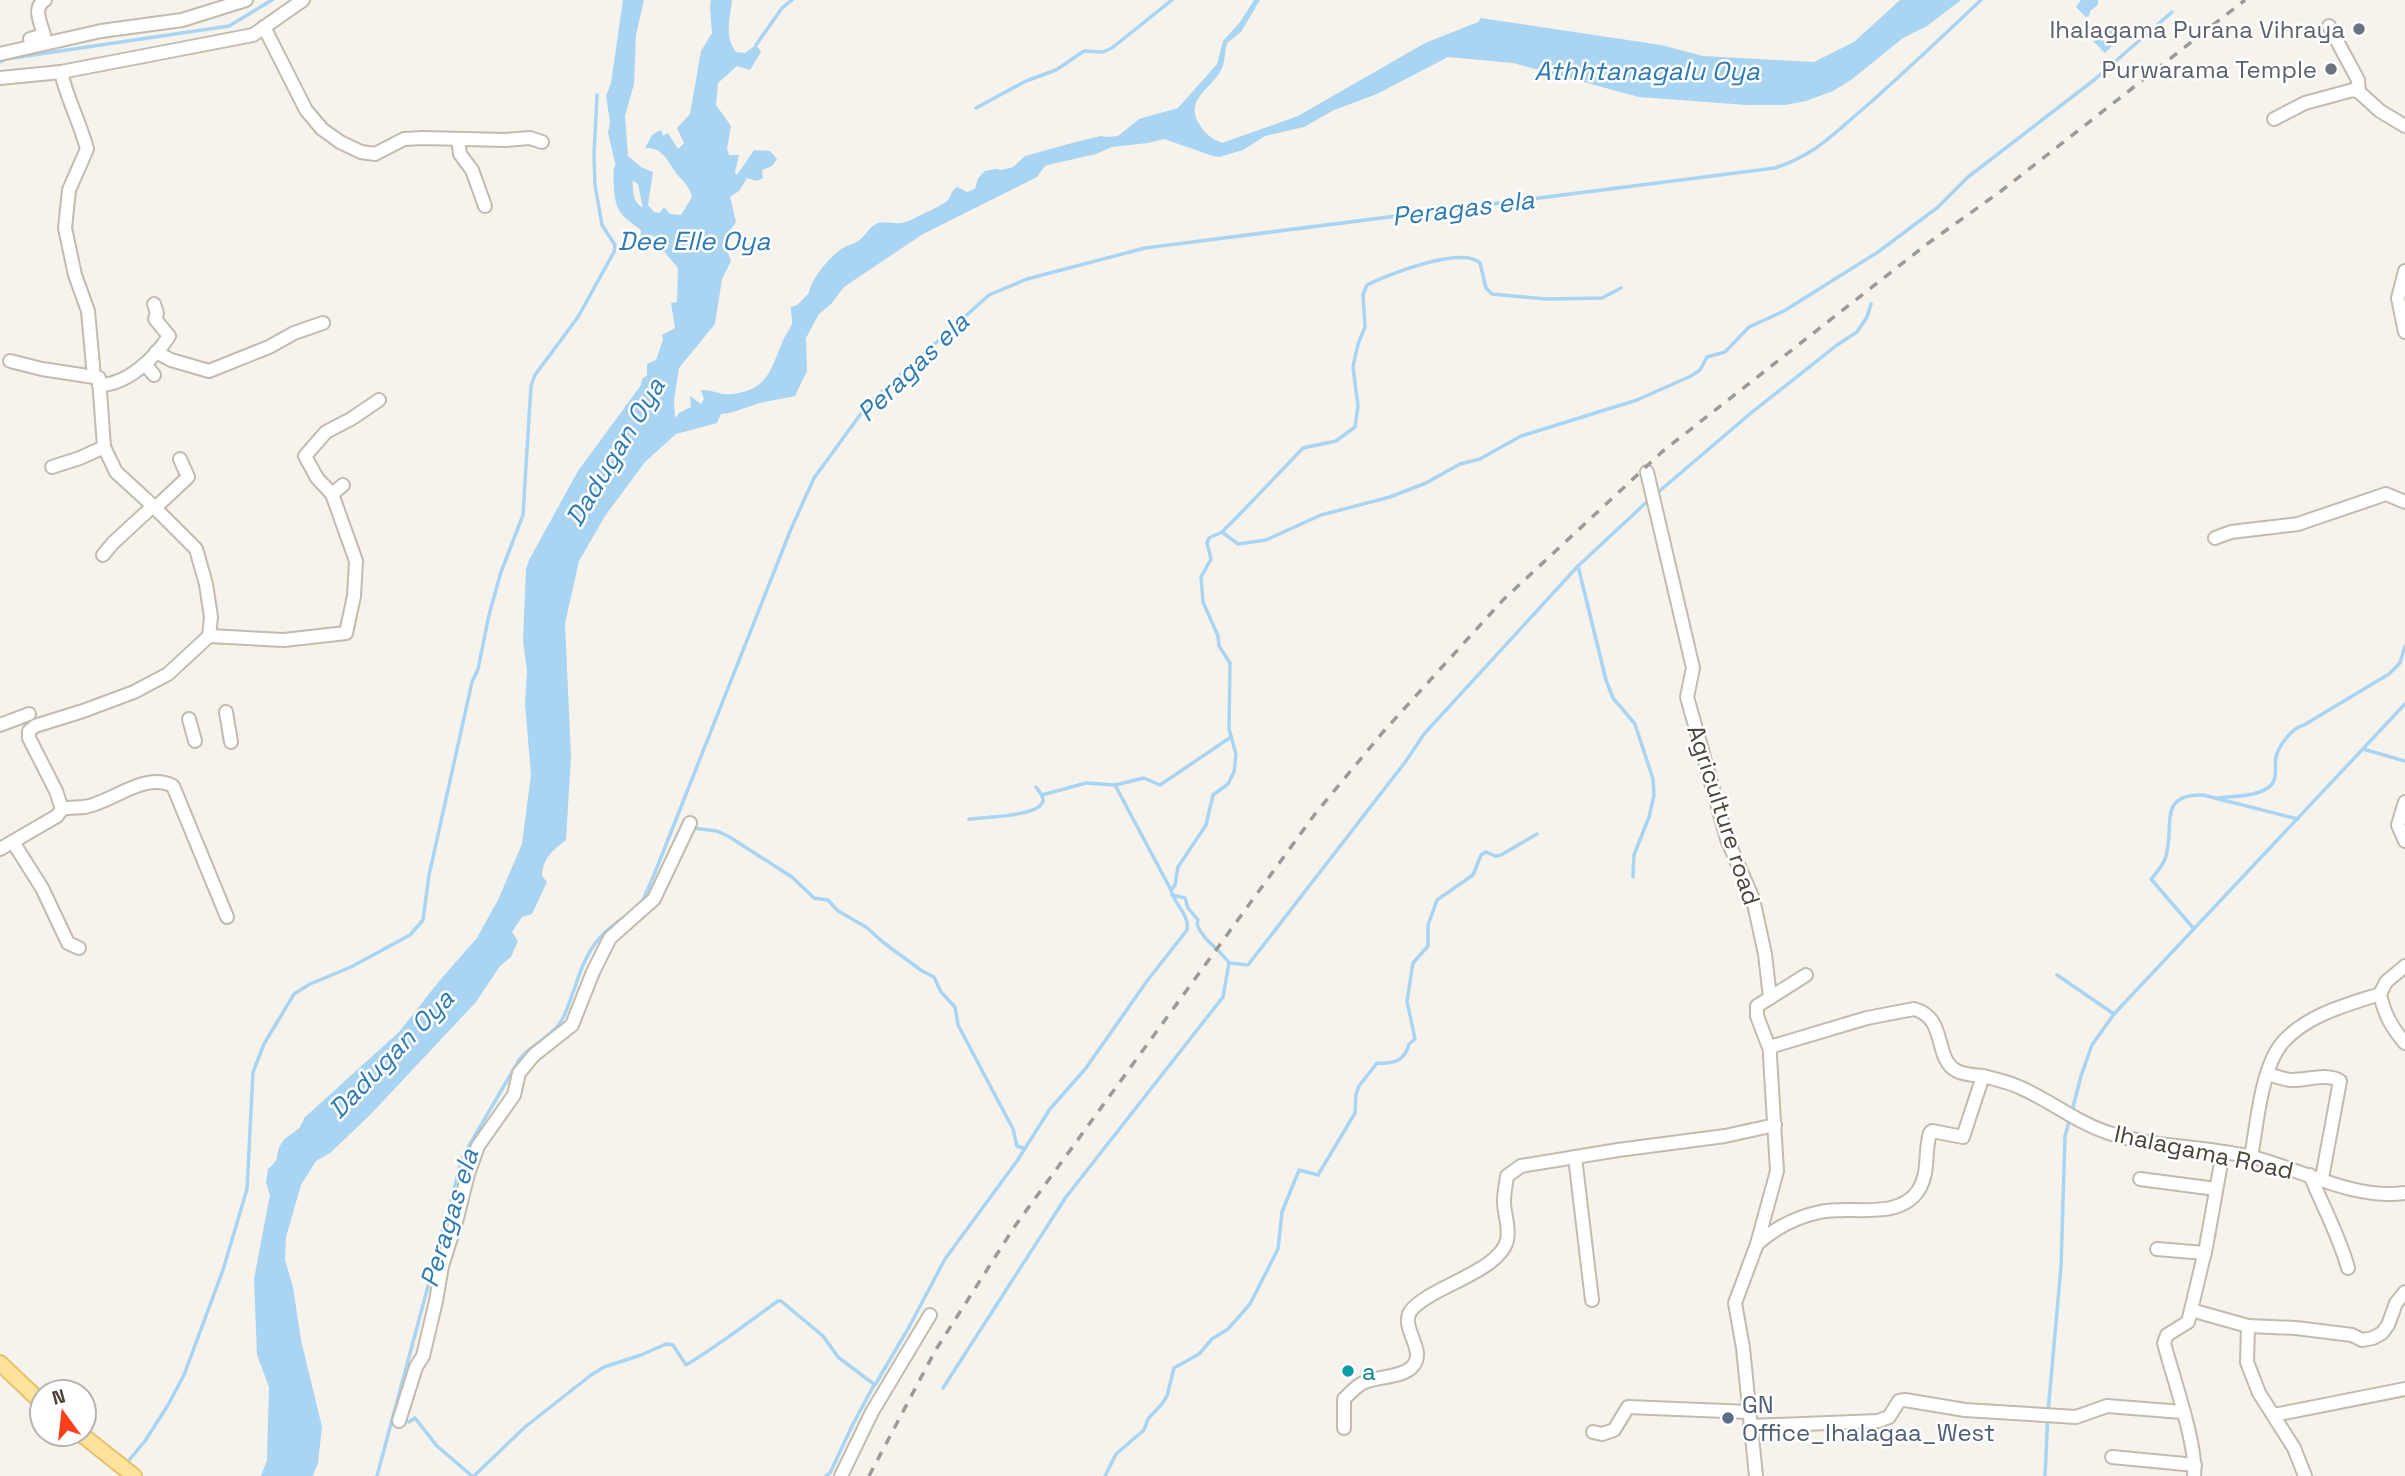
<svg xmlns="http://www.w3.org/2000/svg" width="2405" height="1476" viewBox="0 0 2405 1476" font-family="'Space Grotesk',sans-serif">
  <rect width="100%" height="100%" fill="#f6f3ec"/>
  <g fill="#a9d4f2">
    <path d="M623 0H644L636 35 634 84 625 116 628 156 641 167 653 172 648 205 654 212 660 213 664 207 670 214 681 215 692 197C688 182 682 182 674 170 666 158 661 147 645 148L652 135 661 130 663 136 668 133 678 149 684 143 677 128 690 114 701 51 712 33 710 7 711 0H732C730 19 724 36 736 52L745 53 756 45 761 52 750 70 737 66 718 83 716 105 731 126 727 149 729 155H739L735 172 737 175 754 150 770 151 777 159 772 166 762 170 763 178 757 181 747 178 739 191 730 197 736 222 723 240 731 261 722 279 715 324 679 368 674 400 675 418 679 413 691 407 690 396 701 404 704 399 701 390C713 389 721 396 733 394 768 389 770 371 782 343 784 336 791 329 792 323 793 318 790 312 791 307L797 305 809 293C810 280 831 255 843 248 848 245 854 244 858 241 866 236 869 226 878 223 892 220 896 228 915 218 922 214 944 205 948 200 952 194 951 191 957 187L967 192 975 189 978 178 985 171 995 169 1002 170 1013 167 1025 156 1072 143 1101 136 1107 137 1118 136 1139 119 1178 108 1217 64 1223 41 1240 22 1254 0H1260L1241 32 1227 43C1225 51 1225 63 1221 70 1213 87 1185 99 1198 122 1204 133 1210 138 1222 143L1298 116 1425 43 1478 22 1481 18 1661 45 1703 56 1814 62 1854 42 1900 0H1961L1927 26 1903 38 1851 80 1833 91 1806 101 1785 105H1747L1639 97 1513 63 1448 57 1377 94 1334 110 1304 127 1265 136 1243 150 1219 157 1213 156 1164 139 1148 143 1112 147 1096 154 1052 164 1045 166 1037 177 923 234 844 287 831 304 819 314 806 338 807 371 795 396 760 403 730 413 721 414 717 423 676 434 645 462 605 516 579 561 565 624 571 756 566 840C552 851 543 858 542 876L547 882 532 914 522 917 512 932 518 941 511 957 500 966 476 1002 369 1116 330 1153 316 1161 301 1185 286 1237 285 1260 293 1287 301 1340 322 1427 318 1463 313 1476H261L267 1460 269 1387 257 1355 254 1279 270 1195 266 1183 268 1169C282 1157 274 1157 281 1144 288 1132 300 1134 304 1118L399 1032 440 980 477 938 498 900 522 844 531 775 525 704 527 671 523 641 526 569 529 560 578 471 641 385 642 379 647 375V364L656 360 663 340 662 335 675 328 671 303 677 302 678 268 661 248 658 240 652 235 646 237 651 249 640 245 641 230 633 224 630 216 634 215 636 209 640 212 643 209 638 184 629 178 630 193 623 196 608 133 610 122 606 96 611 83Z"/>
    <polygon points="2081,0 2098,0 2098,5 2090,11 2089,16 2086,17 2076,7"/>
    <polygon points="2107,26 2120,38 2105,53 2093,41"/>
  </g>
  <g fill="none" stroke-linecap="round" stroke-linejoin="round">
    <g stroke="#a9d4f2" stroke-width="3.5">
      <polyline points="756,45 782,8 792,0"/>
      <polyline points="0,62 6,59 229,26 272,0"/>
      <polyline points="976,108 1026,81 1056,70 1084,51 1103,52 1112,48 1172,0"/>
      <polyline points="1656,494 1751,413 1837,345 1857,332 1867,317 1871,304"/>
      <polyline points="1222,532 1238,544 1266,540 1321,515 1390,497 1426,483 1460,464 1480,459 1521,436 1637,400 1691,376 1700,370 1707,357 1725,352 1749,327 1784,311 1878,252 1938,207 1968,177 2094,80 2172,12"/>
      <polyline points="2363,749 2405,761"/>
      <polyline points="1042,795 1086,783 1115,785 1144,778 1160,785 1231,737"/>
      <path d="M2218 798C2234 796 2261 797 2272 784 2278 777 2274 766 2276 757 2279 745 2292 728 2304 725L2389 674 2400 663 2405 646"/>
      <path d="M969 819C983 817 1039 817 1043 801 1044 796 1039 791 1036 787"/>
      <polyline points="692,828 717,831 728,836 792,877 814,898 828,900 838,911 866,927 884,943 922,971 934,977 941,992 955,1007 958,1025 1013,1129 1017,1146 1023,1148"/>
      <polyline points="1633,877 1634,855 1649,817 1654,795 1653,779 1635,724 1613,698 1606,680 1578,566 1650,499"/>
      <path d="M1171 890 1175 885 1178 867 1206 825 1213 795 1228 784 1234 772 1236 754 1229 729 1230 663 1219 646 1218 636 1203 602 1201 577 1211 559 1207 543 1209 538 1222 532 1238 516 1303 448 1336 441 1355 427 1358 406 1353 367 1358 344 1365 327 1363 295 1367 285C1388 274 1462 246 1480 263L1486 288 1492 294 1546 299 1602 298 1621 288"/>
      <path d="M637 907 643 900 654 875 791 529 814 478 868 404 989 295 1027 279 1145 248 1775 168C1816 154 1831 136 1863 109 1903 74 1942 37 1981 0"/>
      <path d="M2194 929 2151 879C2157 872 2164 865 2166 856 2175 825 2157 794 2203 795L2298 819"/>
      <polyline points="1230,963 1248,965 1406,761 1424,734 1578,566"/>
      <polyline points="2057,975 2114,1014 2405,704"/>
      <polyline points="2072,1111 2081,1076 2092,1045 2114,1014"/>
      <path d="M943 1388 1066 1197 1223 997 1229 963C1219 948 1203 941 1197 924L1198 920 1188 908 1185 898 1172 895"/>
      <polyline points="402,1419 409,1422 415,1418 437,1446 472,1476"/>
      <polyline points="125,1465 145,1441 168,1405 184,1375 223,1270 247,1189 253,1072 264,1044 294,994 310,984 351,967 410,935 423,920 429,875 472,682 478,669 489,615 501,572 523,515 531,386 535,375 578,317 614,252 615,245 602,225 595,185 594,155 597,95"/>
      <path d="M377 1476 463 1156 519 1060C530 1045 550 1038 560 1023 567 1013 570 999 575 987 586 952 597 934 629 914"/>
      <path d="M474 1476 525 1427 591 1375 604 1367 641 1355 666 1344 673 1345 686 1365C718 1346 747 1323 778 1301H781L823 1336 838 1357 875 1385 909 1327 945 1259 1017 1161 1050 1109 1086 1068 1147 981 1187 930C1190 915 1174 904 1171 890L1115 785"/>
      <polyline points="826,1476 830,1473 853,1424 874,1385"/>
      <path d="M1105 1476 1116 1454 1144 1430 1148 1419 1162 1404 1167 1396 1174 1368 1199 1354 1212 1339 1228 1329 1250 1304 1278 1249 1282 1212 1299 1170 1318 1175 1355 1113 1356 1094 1359 1086 1377 1063C1394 1064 1405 1061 1409 1044L1415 1039 1407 1001 1413 963 1428 946V925L1437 900 1473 875 1481 855 1486 852 1495 856 1501 855 1537 834"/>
      <polyline points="2045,1476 2048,1412 2061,1267 2065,1136 2070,1118"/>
    </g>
    <path stroke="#a9d4f2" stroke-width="19" d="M623 171C623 206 624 211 656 225"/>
    <defs>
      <g id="minor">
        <polyline points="2329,26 2358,80 2359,92"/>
        <polyline points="264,27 306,110 322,129 340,142 361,152 375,154 404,139 423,138 505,140 530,138 542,142"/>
        <path d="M30 39 44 35C41 23 32 8 45 0"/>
        <polyline points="0,54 101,31 182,20 246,0"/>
        <polyline points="0,78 61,72 253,35 303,0"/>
        <polyline points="2274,119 2305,103 2353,90 2359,92 2380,111 2405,126"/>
        <polyline points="458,139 460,154 472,170 485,206"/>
        <polyline points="2405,271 2398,298 2405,332"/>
        <polyline points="156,352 171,360 209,371 269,347 294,333 323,323"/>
        <polyline points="10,361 42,369 94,377"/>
        <polyline points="145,364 154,375"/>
        <path d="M99 385C127 385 155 358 169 336L155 319 157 313 154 304"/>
        <polyline points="52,467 80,458 104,447"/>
        <polyline points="1647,472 1693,668 1687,697 1727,839 1753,899 1765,954 1770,998"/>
        <polyline points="332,494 343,485"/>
        <polyline points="155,508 188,477 180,459"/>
        <polyline points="2215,538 2231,532 2298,524 2386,494 2405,502"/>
        <polyline points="103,555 113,543 153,506"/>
        <polyline points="209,636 284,640 346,633 354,596 356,561 332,494 317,478 305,456 326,432 351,419 379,400"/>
        <polyline points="226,712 231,742"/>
        <polyline points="189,719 195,741"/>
        <polyline points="0,725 29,714"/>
        <polyline points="2405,802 2398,825 2405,841"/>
        <path d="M62 809C69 807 76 808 84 807 112 803 144 771 173 786L227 917"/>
        <polyline points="13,842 42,888 68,943 79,948"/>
        <path d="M0 849 57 816 62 809 56 791 29 738V731L35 726 83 711 134 692 168 674 209 636 211 617 206 584 196 549 153 506 116 472 104 447 99 378 94 377 88 311 75 275 65 228 69 190 87 149C80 122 67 99 61 72"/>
        <path d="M2405 966 2386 982 2380 994C2384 1014 2392 1028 2405 1043"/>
        <polyline points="1770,1050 1757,1016 1757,1006 1806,975"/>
        <path d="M2268 1074C2275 1076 2283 1079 2290 1080 2306 1081 2326 1072 2340 1081L2322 1178"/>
        <polyline points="1575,1157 1592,1300"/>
        <path d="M2251 1157C2257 1125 2261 1067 2283 1042 2307 1015 2346 1005 2380 994"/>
        <path d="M2310 1175C2323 1207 2339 1235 2348 1268"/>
        <polyline points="2140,1179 2216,1189"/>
        <path d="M1757 1244C1775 1228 1796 1217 1820 1212 1850 1205 1897 1221 1918 1191 1930 1173 1924 1152 1930 1133L1932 1131 1963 1137 1983 1076"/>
        <polyline points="2157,1249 2205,1253"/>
        <polyline points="2191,1310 2206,1247 2223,1152"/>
        <polyline points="2248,1326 2296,1328 2352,1335 2362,1340 2373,1338 2382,1333 2388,1325 2396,1303 2405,1292"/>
        <polyline points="2274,1415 2405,1389"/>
        <polyline points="399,1421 416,1367 423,1356 436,1301 442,1266 456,1222 468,1174 478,1146 514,1095 519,1073 534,1055 572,1025 593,972 610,938 654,899 690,823"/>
        <polyline points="1750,1426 1878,1421 1889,1417 1899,1401 1905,1400 1965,1410 2076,1417 2107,1406 2182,1412"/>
        <path d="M1344 1428V1399C1350 1393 1357 1385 1365 1382 1379 1376 1399 1378 1411 1368 1429 1352 1400 1329 1410 1312 1426 1288 1500 1272 1507 1240 1510 1227 1504 1214 1504 1202 1504 1193 1506 1184 1507 1176L1521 1166 1618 1150 1725 1136 1775 1125"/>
        <polyline points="1593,1432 1602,1434 1614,1430 1628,1407 1749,1412"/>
        <polyline points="2112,1457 2195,1465"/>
        <polyline points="841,1476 872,1412 930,1315"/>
        <path d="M1756 1476 1743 1348 1735 1303 1757 1244 1777 1171 1770 1056V1050L1773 1046 1867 1018 1914 1009C1948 1018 1933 1059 1957 1071 1965 1075 1975 1075 1983 1076 1995 1079 2008 1082 2019 1087 2050 1100 2077 1123 2109 1133 2154 1148 2209 1146 2256 1158 2304 1171 2356 1200 2405 1193"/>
        <path d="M2194 1476C2198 1448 2172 1374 2164 1343L2167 1335 2188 1322 2191 1310 2248 1326 2247 1362 2259 1393 2294 1448 2305 1476"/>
      </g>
      <g id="major">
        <polyline points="0,1363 42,1403"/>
        <polyline points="81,1434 134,1476"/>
      </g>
    </defs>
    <use href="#minor" stroke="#c2bbae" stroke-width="16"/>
    <use href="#major" stroke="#e6c16a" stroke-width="18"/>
    <use href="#minor" stroke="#fff" stroke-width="12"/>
    <use href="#major" stroke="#ffe39c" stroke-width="14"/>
    <polyline stroke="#9a9a9a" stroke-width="3.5" stroke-dasharray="9 9" stroke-linecap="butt" points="869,1476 935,1351 1015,1226 1315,814 1383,732 1503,600 1663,451 1927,244 2001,191 2245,0"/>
  </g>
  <g fill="#6b7280" stroke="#fff" stroke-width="2.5">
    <circle cx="2359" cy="29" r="7"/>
    <circle cx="2331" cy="69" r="7"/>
  </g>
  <circle fill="#0f9aa8" stroke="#fff" stroke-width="2.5" cx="1348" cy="1371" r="7"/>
  <circle fill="#5c6f8a" stroke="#fff" stroke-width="2.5" cx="1728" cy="1418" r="7"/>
  <g text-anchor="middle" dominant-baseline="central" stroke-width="5" stroke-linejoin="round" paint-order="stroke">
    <g font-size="24" fill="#5b616d" stroke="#fff" text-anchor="end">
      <text x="2345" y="29">Ihalagama Purana Vihraya</text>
      <text x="2317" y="69">Purwarama Temple</text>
    </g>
    <g font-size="24" fill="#4b4439" stroke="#fff">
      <text transform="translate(1724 815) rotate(72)">Agriculture road</text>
      <text transform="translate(2204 1152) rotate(12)">Ihalagama Road</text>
    </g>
    <g font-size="24" fill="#0d838f" stroke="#fff" text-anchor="start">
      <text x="1362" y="1371">a</text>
    </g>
    <g font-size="24" fill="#4e5e75" stroke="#fff" text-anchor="start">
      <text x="1742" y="1404">GN<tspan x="1742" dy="28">Office_Ihalagaa_West</tspan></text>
    </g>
    <g font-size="26" font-style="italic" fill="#2e7ab2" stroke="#fff">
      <text x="1647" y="71">Athhtanagalu Oya</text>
      <text transform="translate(1463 208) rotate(-7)">Peragas ela</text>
      <text x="694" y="241">Dee Elle Oya</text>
      <text transform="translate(913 367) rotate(-44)">Peragas ela</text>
      <text transform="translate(615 452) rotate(-59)">Dadugan Oya</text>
      <text transform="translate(391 1054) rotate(-46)">Dadugan Oya</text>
      <text transform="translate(449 1218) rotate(-73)">Peragas ela</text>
    </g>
  </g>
  <g transform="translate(63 1413) rotate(345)"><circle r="33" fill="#ffffff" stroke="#b7b4b0" stroke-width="2"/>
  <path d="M0-5L12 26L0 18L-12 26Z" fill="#fc3f1d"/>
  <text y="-10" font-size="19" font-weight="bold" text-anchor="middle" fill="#4b4439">N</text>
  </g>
</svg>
